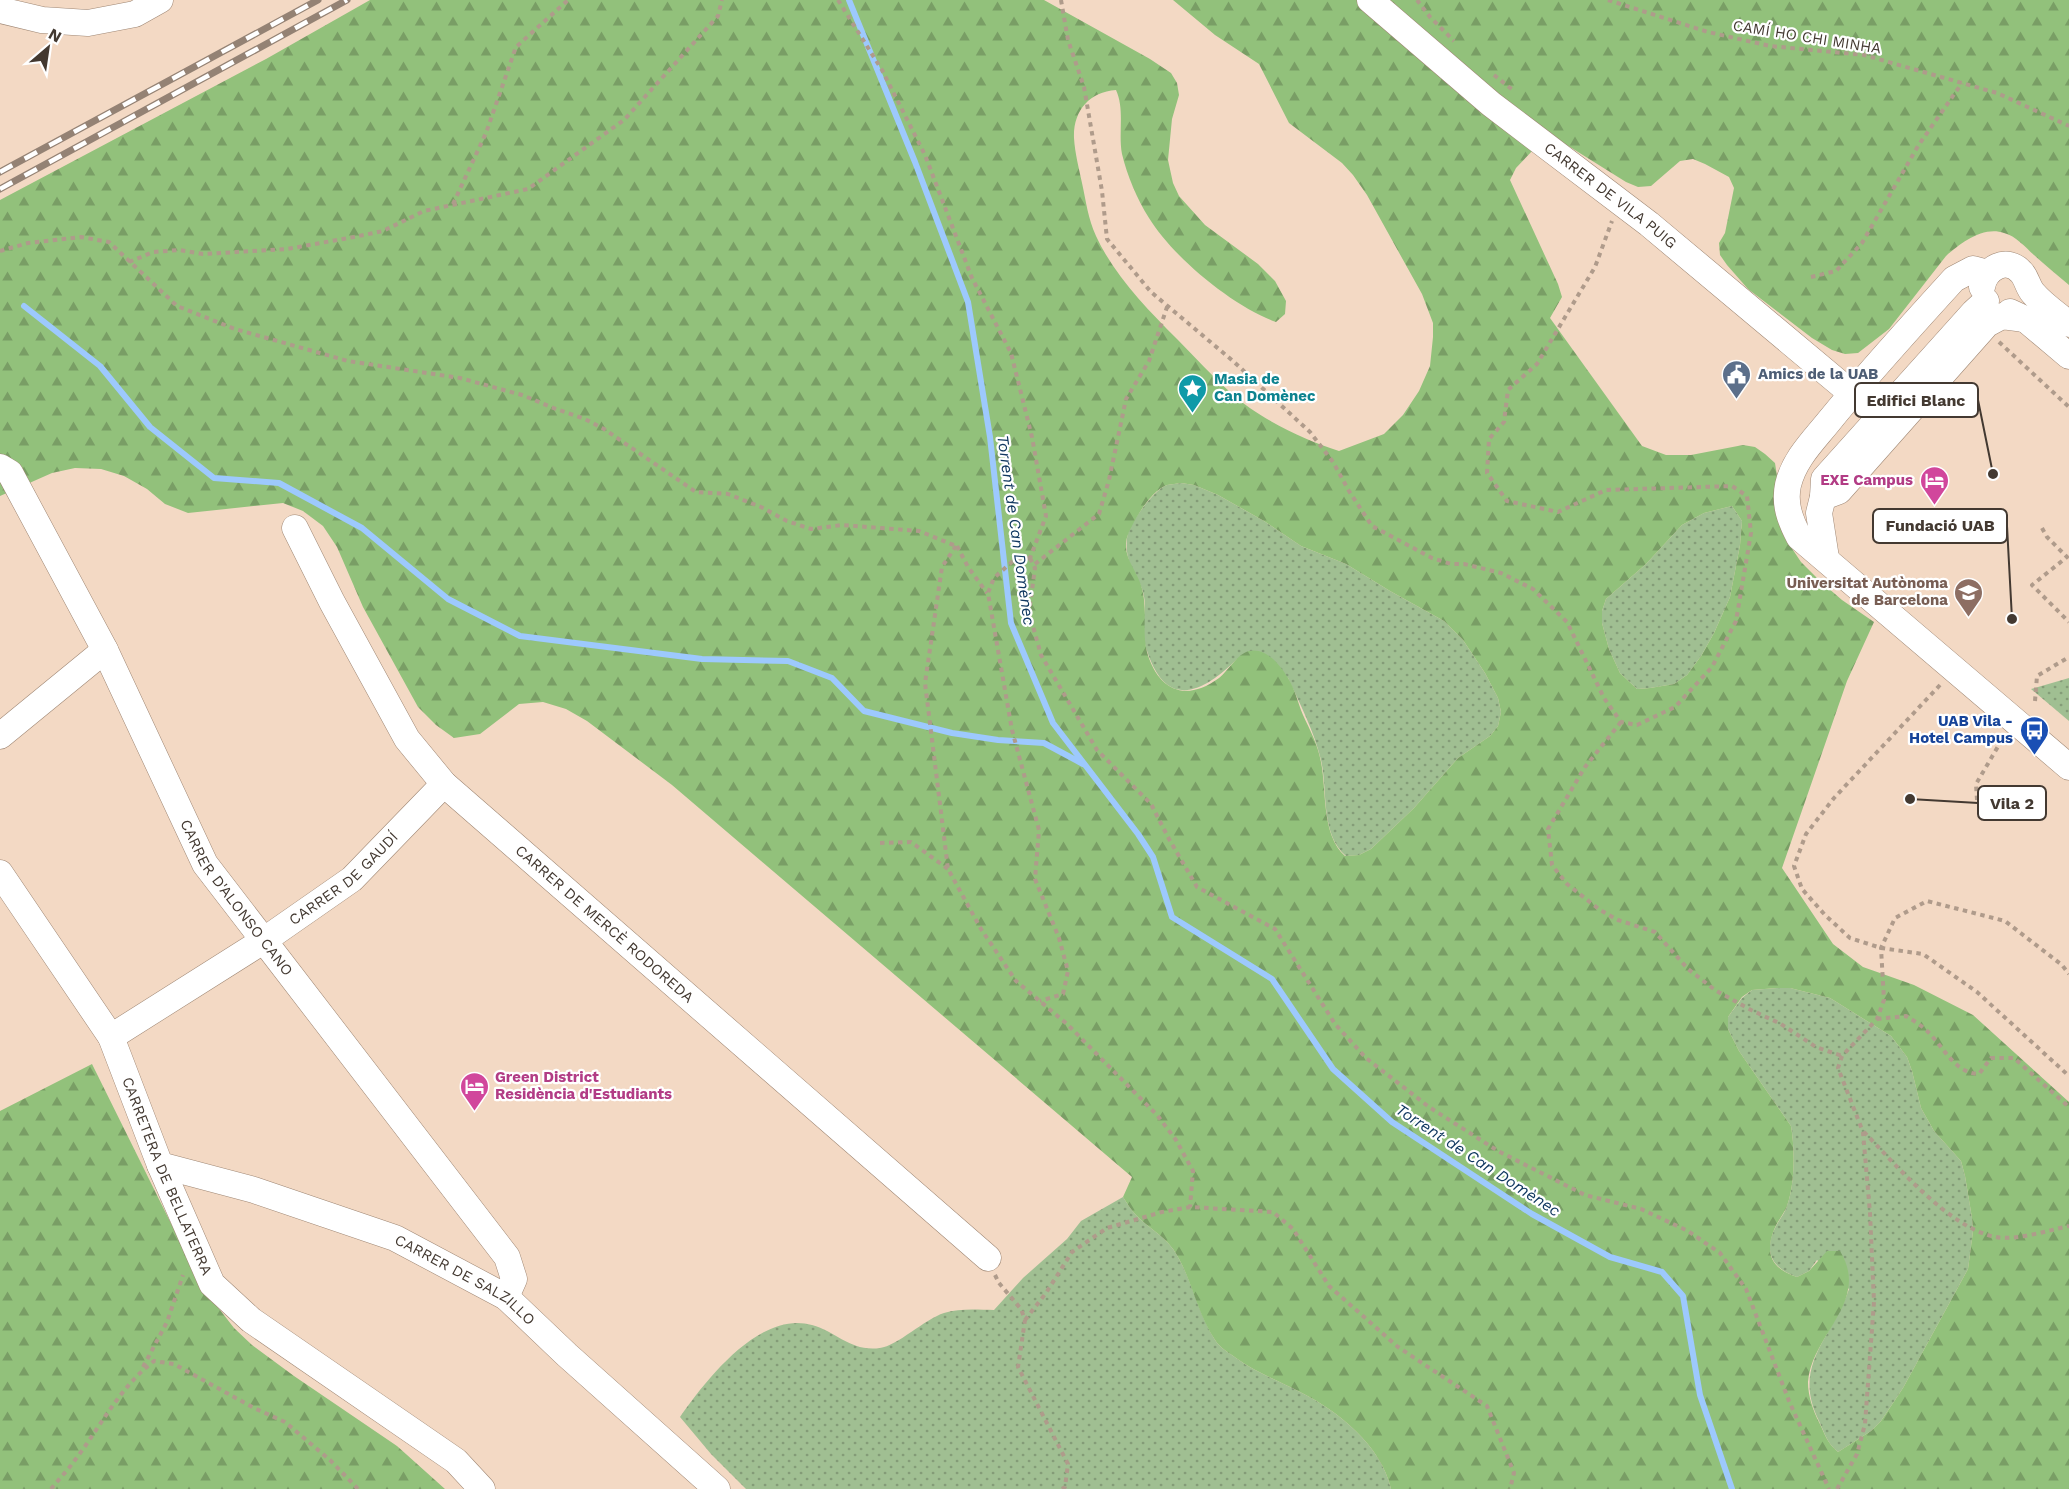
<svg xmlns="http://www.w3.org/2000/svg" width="2069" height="1489" viewBox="0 0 2069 1489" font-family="'Work Sans',sans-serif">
  <defs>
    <pattern id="grass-dots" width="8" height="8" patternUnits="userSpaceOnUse" patternTransform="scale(1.5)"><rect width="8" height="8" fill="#a0bf92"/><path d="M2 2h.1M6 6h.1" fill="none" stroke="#849c78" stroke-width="1.8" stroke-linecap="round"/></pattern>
    <pattern id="forest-firs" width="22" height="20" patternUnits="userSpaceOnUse" patternTransform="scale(1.5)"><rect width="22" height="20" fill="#92c17b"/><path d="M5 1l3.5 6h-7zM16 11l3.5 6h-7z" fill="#799e65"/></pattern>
  </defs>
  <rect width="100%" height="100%" fill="#f3d9c4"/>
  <g fill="url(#grass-dots)">
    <path d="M1181 483 1194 485 1218 495 1264 521 1301 546 1346 564 1390 591 1444 621 1463 640 1485 673 1498 698 1501 712 1498 726 1490 736 1458 758 1414 808 1371 849 1359 855 1346 856C1320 834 1328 790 1321 760 1314 731 1300 704 1288 678L1237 659C1212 684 1175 711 1153 666 1148 655 1144 644 1143 631 1142 622 1145 613 1145 604 1144 582 1132 575 1128 557 1126 549 1126 538 1129 530 1135 517 1154 490 1167 485 1171 484 1177 484 1181 483Z"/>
    <polygon points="1732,506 1742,521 1740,545 1730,597 1714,633 1701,656 1687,675 1674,684 1650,688 1637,689 1620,673 1609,649 1602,623 1602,611 1606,599 1646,564 1682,525 1704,513"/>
    <polygon points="2069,678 2069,721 2031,689"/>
    <path d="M1777 988H1790L1830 998 1891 1036 1907 1057 1912 1071 1921 1108 1934 1131 1961 1161 1965 1176 1972 1218 1973 1231 1968 1269 1903 1388 1881 1421 1871 1431 1838 1452C1827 1443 1825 1434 1819 1421 1791 1365 1832 1339 1849 1289L1817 1260 1809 1271 1797 1277C1771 1268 1763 1251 1776 1226 1779 1220 1785 1213 1787 1206 1795 1184 1795 1149 1791 1126L1739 1051 1728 1029V1017L1742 998 1752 990Z"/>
    <path d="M1123 1197C1127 1203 1131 1210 1136 1215 1148 1228 1161 1233 1173 1249 1192 1277 1197 1312 1215 1340 1219 1347 1229 1353 1236 1358 1255 1372 1279 1381 1300 1392 1338 1411 1381 1445 1391 1489H746L711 1454 680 1417C706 1380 760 1310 812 1325 837 1332 851 1352 880 1348 897 1346 925 1319 944 1313 960 1308 979 1310 994 1310L1023 1278 1067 1239 1081 1221Z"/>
  </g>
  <g fill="url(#forest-firs)" fill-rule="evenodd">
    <path d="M370 0H1044L1150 59 1171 73 1177 83 1179 95 1172 119 1168 160 1173 183 1179 196 1205 225 1258 264 1275 281 1286 301 1285 314 1276 322C1232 306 1173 257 1149 218 1137 199 1127 175 1122 154 1118 133 1125 110 1116 90 1089 92 1073 111 1074 138 1075 154 1079 168 1082 183 1086 201 1088 219 1096 236 1114 275 1146 308 1177 339 1195 357 1212 376 1231 393 1258 418 1304 440 1339 451L1384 434 1403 415 1419 391 1430 366 1433 337V323L1422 294 1367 195 1353 175 1342 163 1289 123 1259 64 1215 35 1173 0H2069V285C2057 275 2045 265 2034 255 2025 247 2016 236 2004 233 1983 226 1961 243 1946 256L1889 329 1858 353 1845 354 1832 350 1812 338 1748 289 1727 265 1720 255 1719 243 1725 233 1734 188 1729 177 1705 164 1693 159 1680 161 1651 186 1638 187 1626 182 1570 147 1558 143 1534 149 1516 168 1510 180 1558 284 1562 297 1550 318 1642 446 1666 455H1691L1743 445 1755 447 1765 454 1775 463 1787 541 1801 562 1820 581 1842 600 1874 622 1847 681 1782 868 1833 944 1863 967 1914 985 1973 1015 2069 1102V1489H1391C1381 1445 1338 1411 1300 1392 1279 1381 1255 1372 1236 1358 1229 1353 1219 1347 1215 1340 1196 1312 1192 1277 1173 1249 1161 1233 1148 1228 1136 1215 1131 1210 1127 1203 1123 1197L1132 1177 672 785 587 721 566 709 543 702 519 704 480 734 454 738 436 725 418 707 363 607 337 547 323 526 303 511 283 503 188 513 165 504 147 489 124 476 101 469 75 468 52 473 0 496V200L266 59ZM1181 483 1194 485 1218 495 1264 521 1301 546 1346 564 1390 591 1444 621 1463 640 1485 673 1498 698 1501 712 1498 726 1490 736 1458 758 1414 808 1371 849 1359 855 1345 856C1321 834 1327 792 1321 762 1318 745 1310 730 1303 715 1298 703 1295 689 1288 678 1280 665 1266 647 1249 651 1237 654 1229 670 1219 678 1185 703 1158 690 1147 652 1142 632 1147 613 1143 593 1139 568 1115 555 1132 526 1139 512 1152 491 1167 485 1171 484 1177 484 1181 483ZM1732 506 1742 521 1740 545 1730 597 1714 633 1701 656 1687 675 1674 684 1650 688 1637 689 1620 673 1609 649 1602 623V611L1606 599 1646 564 1682 525 1704 513ZM1777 988H1790L1830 998 1891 1036 1907 1057 1912 1071 1921 1108 1934 1131 1961 1161 1965 1176 1972 1218 1973 1231 1968 1269 1903 1388 1881 1421 1871 1431 1838 1452C1827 1443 1825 1434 1819 1422 1813 1410 1808 1396 1808 1382 1812 1333 1871 1302 1840 1251H1827L1809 1271 1797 1277C1773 1269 1764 1255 1774 1230 1777 1222 1784 1214 1787 1206 1795 1184 1795 1149 1791 1126L1739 1051 1728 1029V1017L1742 997 1752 990Z"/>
    <polygon points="92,1064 203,1288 234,1328 252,1345 294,1376 397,1446 445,1489 0,1489 0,1111"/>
  </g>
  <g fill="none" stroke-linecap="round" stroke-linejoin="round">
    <g stroke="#9dc9fd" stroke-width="6">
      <polyline points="849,0 915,162 968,302 990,437 1011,623 1053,723 1138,834 1153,857 1172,917 1272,979 1333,1069 1392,1122 1532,1214 1610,1257 1662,1272 1683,1296 1700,1395 1732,1489"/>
      <polyline points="24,306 100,366 150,427 214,478 279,483 362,528 448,599 520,636 702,659 788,661 832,678 864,711 952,733 998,740 1044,743 1083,764"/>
    </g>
    <defs>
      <g id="minor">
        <path id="s1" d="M1370 0 1491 104 1649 224 1851 393"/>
        <polyline points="0,10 42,20 88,23 135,14 160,0"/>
        <path d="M1988 273 1973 269 1954 279C1912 325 1870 371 1830 420 1814 440 1794 459 1788 485 1784 504 1790 520 1799 537L2069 767"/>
        <path d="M1982 287C1985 268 2007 256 2021 272 2027 278 2027 286 2033 293 2043 305 2057 314 2069 324"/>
        <polyline points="2010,312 2025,319 2069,356"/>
        <path id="s2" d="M0 467 10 473 105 650 205 864 507 1257 514 1279 506 1297"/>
        <polyline points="1823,497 1839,491 1987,324 2002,316 2025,319"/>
        <path id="s3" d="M295 528 332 602 407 739 444 784 988 1258"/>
        <polyline points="1826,558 1819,513 1823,497 1824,479 1974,312 1986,301"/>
        <polyline points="0,736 105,650"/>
        <path id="s4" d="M0 873 111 1037 160 1165 212 1284 251 1320 456 1461 482 1489"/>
        <path id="s5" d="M111 1037 263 941 352 879 444 784"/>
        <path id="s6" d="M160 1165 254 1190 395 1238 506 1297 567 1355 717 1489"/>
      </g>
    </defs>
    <use href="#minor" stroke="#9f8774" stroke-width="27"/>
    <g stroke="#af9b8b" stroke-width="4" stroke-dasharray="4.5 4.5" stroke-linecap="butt">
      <polyline points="838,0 882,70 925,155 972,278 1011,353 1032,437 1046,516 1030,558"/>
      <polyline points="1061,0 1068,40 1084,87 1102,191 1107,239 1151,292 1233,361 1310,432 1333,462 1349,491 1372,526 1432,558 1451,564 1464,564 1501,573 1533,589 1567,622 1604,698 1621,722 1637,725 1675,707 1712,667 1736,621 1751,533 1747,496 1732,486 1606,490 1558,512 1507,501 1487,473 1489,439 1504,422 1508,390 1537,364 1595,267 1612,221"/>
      <polyline points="1417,0 1430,17 1454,41"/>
      <polyline points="1608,0 1708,32 1770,46 1864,55 1997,93 2069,126"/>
      <polyline points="1494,75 1514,91"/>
      <polyline points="453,204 486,133 516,47 568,0"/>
      <polyline points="0,251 28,243 81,237 109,242 177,306 235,329 348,361 460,378 522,395 556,409 585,419 604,429 696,492 728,494 761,507 787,521 811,529 842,525 919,531 956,546"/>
      <polyline points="129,262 153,252 179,250 203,254 287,249 354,237 383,231 424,211 528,189 624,120 718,16 722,0"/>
      <polyline points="1811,277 1836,271 1862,243 1918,146 1962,83"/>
      <polyline points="1999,342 2069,407"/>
      <polyline points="2042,528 2047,537 2067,557 2032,585 2069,622"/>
      <polyline points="956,546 942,567 925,683 948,869 981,929 1016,981 1067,1024 1157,1115 1176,1140 1193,1171 1190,1207"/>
      <polyline points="957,546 968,567 987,593"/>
      <polyline points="1030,558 1035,568 1029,612 1041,655 1097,750 1151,804 1169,839 1197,887 1275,929 1335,1024 1366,1058 1429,1107 1498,1151 1585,1195 1641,1209 1688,1231 1720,1253 1746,1289 1789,1401 1829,1489"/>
      <polyline points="1030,558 1014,560 994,578 988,593 1012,730 1039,830 1035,879 1059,938 1068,971 1063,994 1040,1001"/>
      <polyline points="1035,564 1099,514 1109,480 1126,399 1149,361 1167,307"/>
      <polyline points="1940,685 1834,798 1806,834 1794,866 1802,889 1825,915 1850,938 1881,948 1923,954 1977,992 2069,1076"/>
      <polyline points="2035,701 2037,676 2069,657"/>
      <polyline points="1621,722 1585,767 1548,829 1552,865 1567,884 1600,910 1618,920 1655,932 1688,969 1715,990 1751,1010 1781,1024 1816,1047 1842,1056"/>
      <polyline points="1977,800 1976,784 2003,738"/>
      <polyline points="880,843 911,842 948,869"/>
      <path d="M1877 1019 1906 1016C1914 1021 1923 1026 1929 1033 1945 1049 1955 1073 1979 1074L1991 1058H2014L2069 1107"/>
      <path d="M1864 1132C1896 1165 1950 1229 1996 1237 2015 1241 2050 1230 2069 1226"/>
      <polyline points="995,1275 999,1283 1021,1309 1025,1320 1018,1367 1068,1464 1065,1487 1062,1489"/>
      <polyline points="1025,1320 1046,1293 1072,1252 1107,1228 1162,1212 1190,1207 1273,1212 1293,1229 1329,1286 1398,1347 1487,1406 1514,1473 1510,1489"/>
      <polyline points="143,1367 167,1322 183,1275"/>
      <path d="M51 1489C59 1479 68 1470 75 1460 101 1426 119 1388 154 1361L174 1364 254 1408 285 1422 330 1460 358 1489"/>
      <polyline points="1837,1489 1857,1454 1865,1424 1874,1302 1870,1213 1863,1132 1838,1068 1842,1056 1877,1019 1884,1000 1881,948 1895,918 1927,901 2005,921 2062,965 2069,974"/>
    </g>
    <use href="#minor" stroke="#fff" stroke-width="26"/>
    <defs>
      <g id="rail">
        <polyline points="0,172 318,0"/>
        <polyline points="0,189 347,0"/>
      </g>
    </defs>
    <use href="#rail" stroke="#948274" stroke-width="7"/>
    <use href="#rail" stroke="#fff" stroke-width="4.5" stroke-dasharray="14" stroke-linecap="butt"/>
  </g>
  <defs>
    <symbol id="civic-pin" viewBox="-11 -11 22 30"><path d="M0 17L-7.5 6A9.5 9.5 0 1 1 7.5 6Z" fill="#5c6f8a" stroke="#fff"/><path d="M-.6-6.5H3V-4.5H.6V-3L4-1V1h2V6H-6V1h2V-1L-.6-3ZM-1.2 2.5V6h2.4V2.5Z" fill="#fff"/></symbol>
    <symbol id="sight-pin" viewBox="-11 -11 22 30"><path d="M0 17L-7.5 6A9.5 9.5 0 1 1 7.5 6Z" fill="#0f9aa8" stroke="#fff"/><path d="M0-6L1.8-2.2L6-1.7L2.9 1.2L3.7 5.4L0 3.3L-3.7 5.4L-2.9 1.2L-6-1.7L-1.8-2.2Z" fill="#fff"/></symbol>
    <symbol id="hotel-pin" viewBox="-11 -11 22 30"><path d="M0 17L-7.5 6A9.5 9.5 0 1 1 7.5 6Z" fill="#d1479c" stroke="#fff"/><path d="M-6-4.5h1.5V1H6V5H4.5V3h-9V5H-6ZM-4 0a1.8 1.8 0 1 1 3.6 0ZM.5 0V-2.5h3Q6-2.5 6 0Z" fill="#fff"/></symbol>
    <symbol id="university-pin" viewBox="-11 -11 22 30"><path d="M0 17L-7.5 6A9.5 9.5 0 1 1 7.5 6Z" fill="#8d6e63" stroke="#fff"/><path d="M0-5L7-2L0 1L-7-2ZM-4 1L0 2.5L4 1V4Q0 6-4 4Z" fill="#fff"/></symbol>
    <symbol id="bus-pin" viewBox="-11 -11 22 30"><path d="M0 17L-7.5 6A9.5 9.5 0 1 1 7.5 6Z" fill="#1a4fb4" stroke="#fff"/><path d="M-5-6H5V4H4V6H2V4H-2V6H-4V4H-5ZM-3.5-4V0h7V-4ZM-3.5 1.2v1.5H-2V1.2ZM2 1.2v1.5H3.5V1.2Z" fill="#fff"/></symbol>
  </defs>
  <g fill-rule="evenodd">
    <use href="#civic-pin" x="1720" y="358" width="33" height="45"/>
    <use href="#sight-pin" x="1176" y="372" width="33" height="45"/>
    <use href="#hotel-pin" x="1918" y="464" width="33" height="45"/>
    <use href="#university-pin" x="1952" y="576" width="33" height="45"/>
    <use href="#bus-pin" x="2018" y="714" width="33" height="45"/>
    <use href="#hotel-pin" x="458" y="1070" width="33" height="45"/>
  </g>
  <g text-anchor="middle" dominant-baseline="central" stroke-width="4.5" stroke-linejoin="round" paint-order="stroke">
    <g font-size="15" fill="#433931" stroke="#fff">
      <text transform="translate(1807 37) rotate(9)">CAMÍ HO CHI MINHA</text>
      <text stroke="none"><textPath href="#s1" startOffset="310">CARRER DE VILA PUIG</textPath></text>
      <text stroke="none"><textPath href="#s5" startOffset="282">CARRER DE GAUDÍ</textPath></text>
      <text stroke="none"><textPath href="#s2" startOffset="494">CARRER D'ALONSO CANO</textPath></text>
      <text stroke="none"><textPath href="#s3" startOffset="510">CARRER DE MERCÈ RODOREDA</textPath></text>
      <text stroke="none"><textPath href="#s4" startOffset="348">CARRETERA DE BELLATERRA</textPath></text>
      <text stroke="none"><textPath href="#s6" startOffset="328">CARRER DE SALZILLO</textPath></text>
    </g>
    <g font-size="15" font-weight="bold" fill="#4e5e75" stroke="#fff" text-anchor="start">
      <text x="1758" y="374">Amics de la UAB</text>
    </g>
    <g font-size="15" font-weight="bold" fill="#0d838f" stroke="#fff" text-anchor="start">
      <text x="1214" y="379">Masia de<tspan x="1214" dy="17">Can Domènec</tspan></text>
    </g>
    <g font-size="15" font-weight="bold" fill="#b23c85" stroke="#fff" text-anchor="end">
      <text x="1913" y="480">EXE Campus</text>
      <text x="495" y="1077" text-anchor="start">Green District<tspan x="495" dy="17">Residència d'Estudiants</tspan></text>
    </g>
    <g font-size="15" font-weight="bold" fill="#785e54" stroke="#fff" text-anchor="end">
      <text x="1948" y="583">Universitat Autònoma<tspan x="1948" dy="17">de Barcelona</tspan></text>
    </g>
    <g font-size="15" font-weight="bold" fill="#164399" stroke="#fff" text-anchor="end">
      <text x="2013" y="721">UAB Vila -<tspan x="2013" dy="17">Hotel Campus</tspan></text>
    </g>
    <g font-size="16" font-style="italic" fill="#113860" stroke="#fff">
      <text transform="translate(1016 530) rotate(82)">Torrent de Can Domènec</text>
      <text transform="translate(1478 1160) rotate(33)">Torrent de Can Domènec</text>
    </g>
  </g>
  <path fill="none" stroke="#433931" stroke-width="2" d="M1993 474L1978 400M2012 619L2007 526M1910 799L1978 803"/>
  <g fill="#433931" stroke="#fff" stroke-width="2">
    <circle cx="1993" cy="474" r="6"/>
    <circle cx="2012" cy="619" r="6"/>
    <circle cx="1910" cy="799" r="6"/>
  </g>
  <g fill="#fff" stroke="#433931" stroke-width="2">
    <rect x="1855" y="383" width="123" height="34" rx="6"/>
    <rect x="1873" y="509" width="134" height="34" rx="6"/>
    <rect x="1978" y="786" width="68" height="34" rx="6"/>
  </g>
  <g font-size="16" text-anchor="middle" font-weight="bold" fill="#433931">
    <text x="1916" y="406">Edifici Blanc</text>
    <text x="1940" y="531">Fundació UAB</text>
    <text x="2012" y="809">Vila 2</text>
  </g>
  <g transform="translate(48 48) rotate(29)" stroke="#ffffff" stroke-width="4.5" paint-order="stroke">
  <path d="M0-4.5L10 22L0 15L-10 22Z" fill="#433931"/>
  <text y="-9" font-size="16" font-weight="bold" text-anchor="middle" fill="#433931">N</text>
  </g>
</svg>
